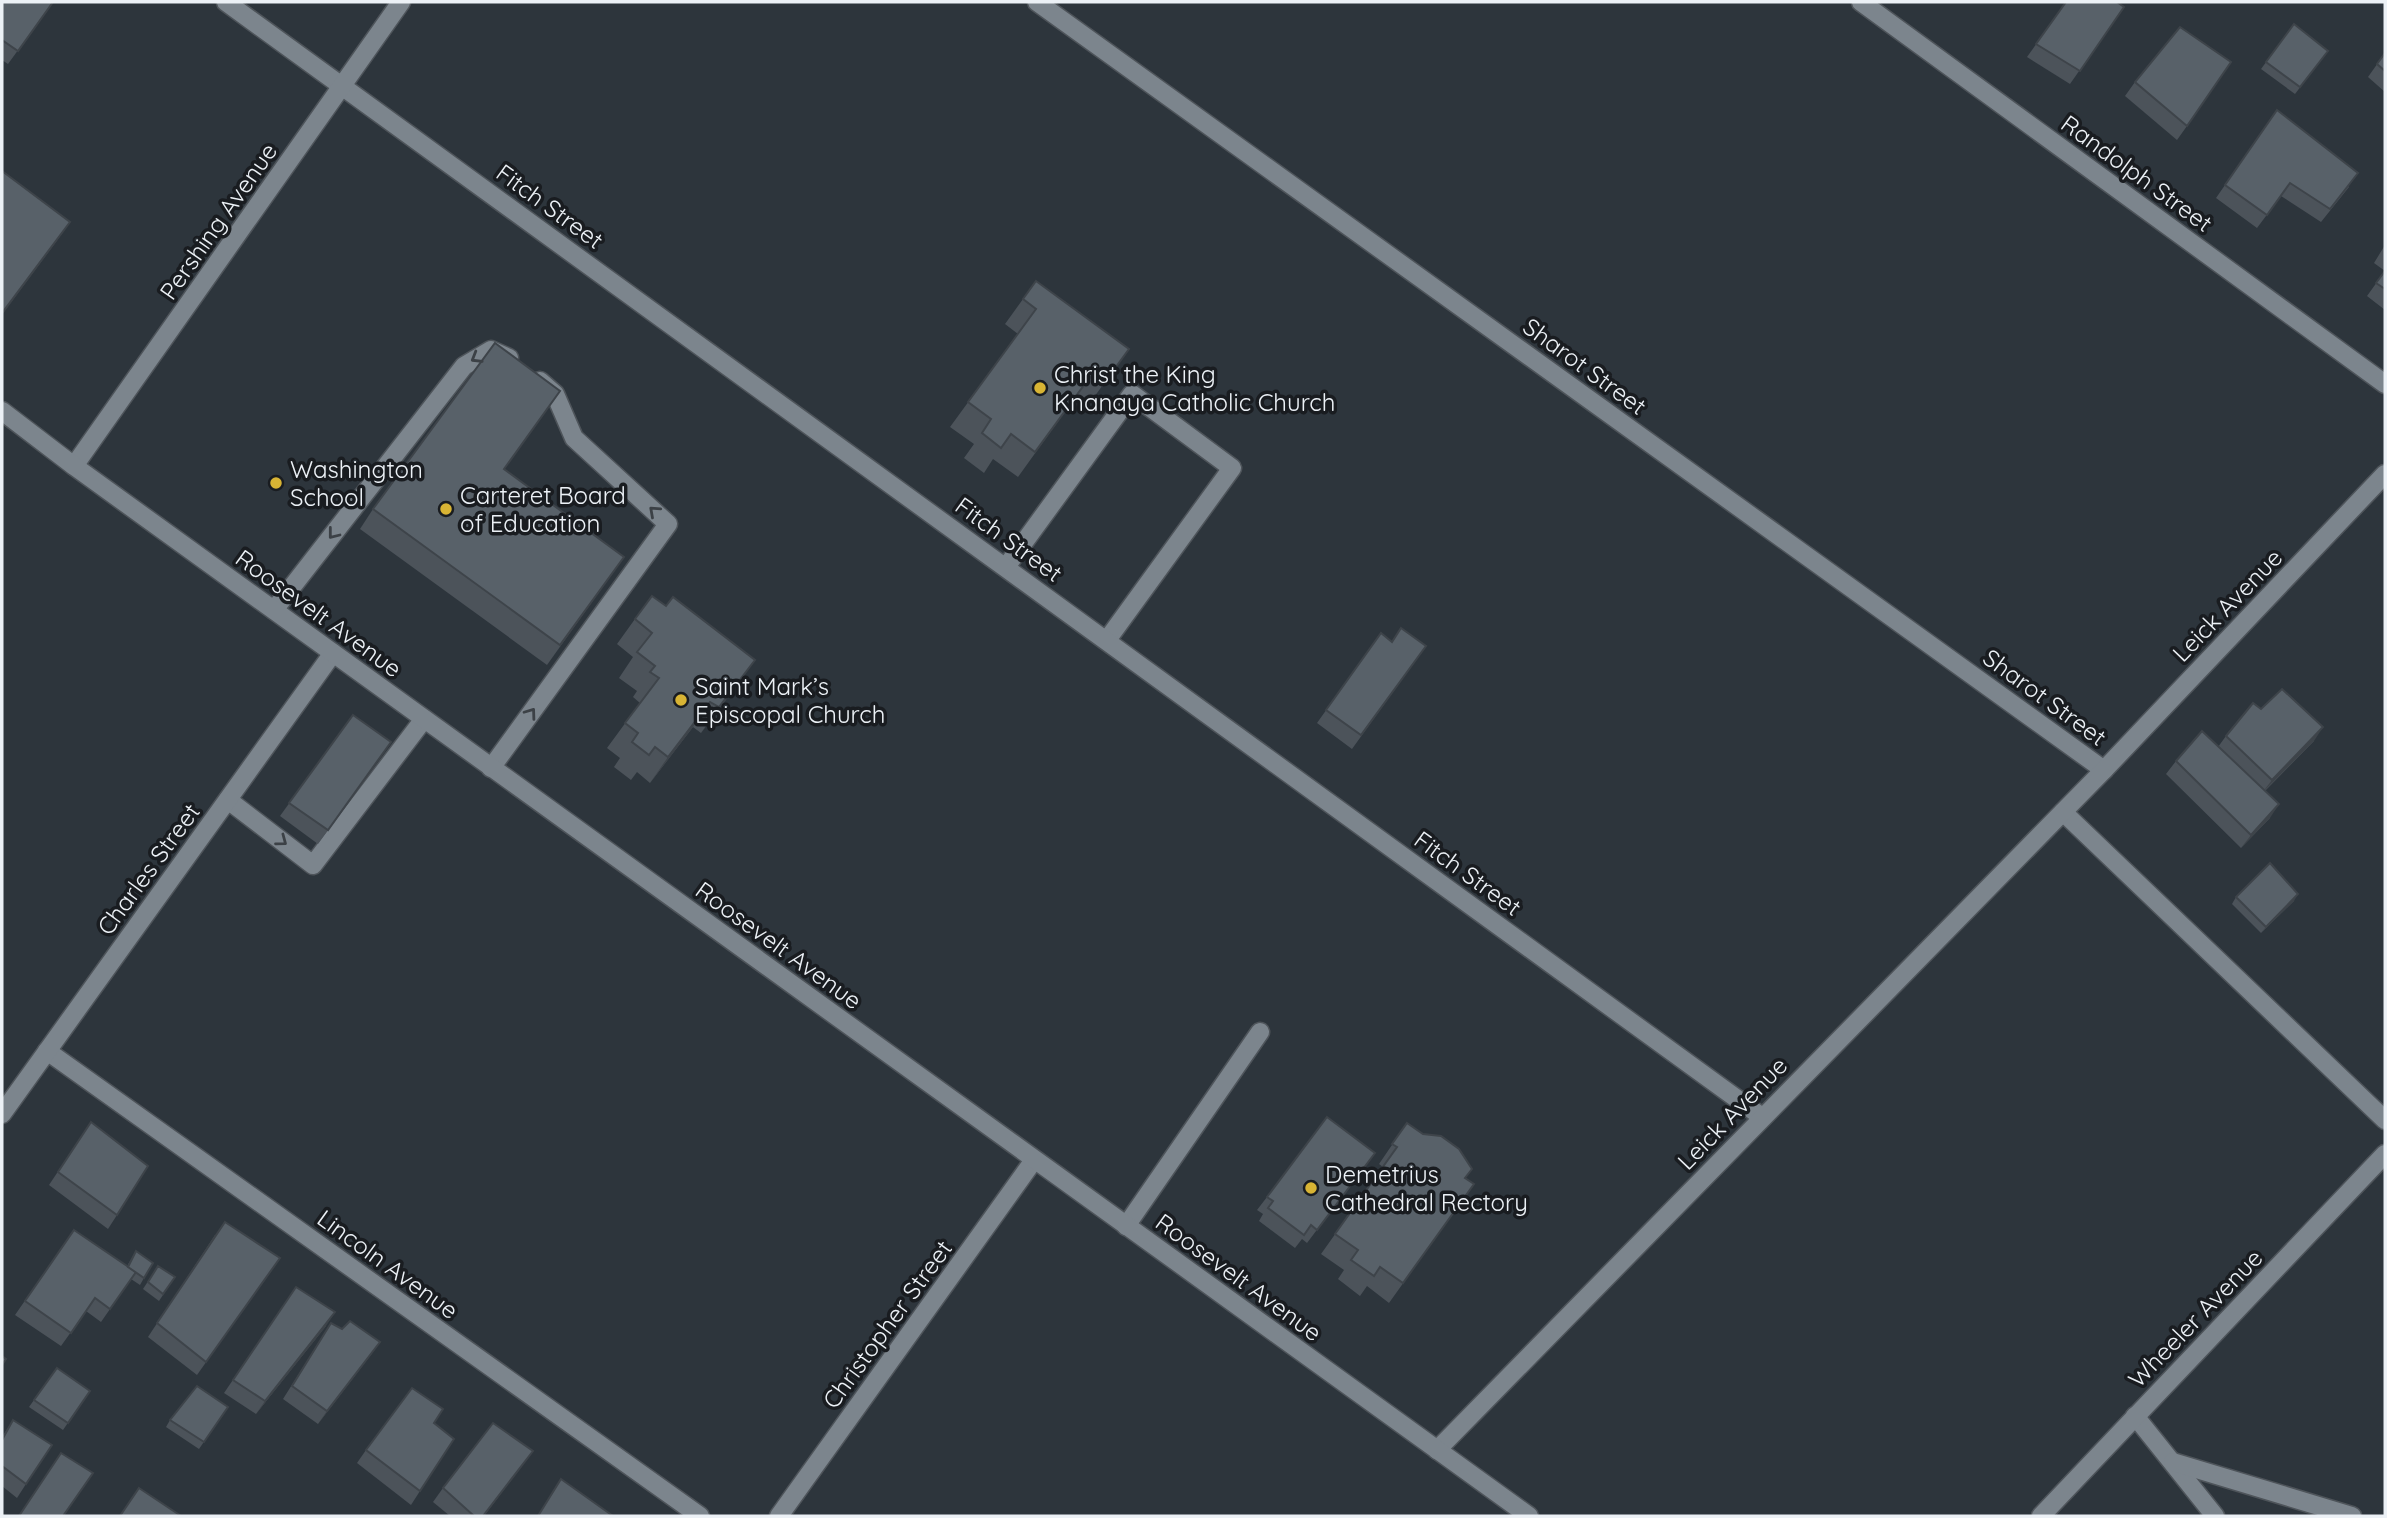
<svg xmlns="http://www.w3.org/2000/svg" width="2387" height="1518" viewBox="0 0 2387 1518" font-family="Quicksand,sans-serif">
  <rect width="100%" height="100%" fill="#2d353c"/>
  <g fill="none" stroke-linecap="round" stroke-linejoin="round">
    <defs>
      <g id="lane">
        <polyline points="1006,567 1132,394 1232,468 1107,640"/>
        <polyline points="274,610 464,366 491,350 509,358"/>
        <polyline points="491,768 668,524 574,438 555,394 540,381"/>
        <polyline points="228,800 313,865 424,719"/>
        <polyline points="1126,1226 1260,1032"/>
        <polyline points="2135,1416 2215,1516"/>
        <polyline points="2173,1462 2352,1516"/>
      </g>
      <g id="street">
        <polyline points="226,2 1762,1117"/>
        <polyline points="1037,2 2104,770"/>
        <polyline points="1861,2 2385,384"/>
        <polyline points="74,466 401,2"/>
        <polyline points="2063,812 2385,1120"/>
        <polyline points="47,1051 700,1516"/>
        <polyline points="2,1114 333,653"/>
        <polyline points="1437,1450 2104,770 2385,474"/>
        <polyline points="779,1516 1034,1160"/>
        <polyline points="2041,1516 2385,1154"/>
      </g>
      <polyline id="secondary" points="2,411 74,466 1529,1516"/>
    </defs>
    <use href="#lane" stroke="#4e545a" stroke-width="21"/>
    <use href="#street" stroke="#4e545a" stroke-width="21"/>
    <use href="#secondary" stroke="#4e545a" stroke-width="21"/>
    <use href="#lane" stroke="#7c858d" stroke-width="18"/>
    <use href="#street" stroke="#7c858d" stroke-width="18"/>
    <use href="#secondary" stroke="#7c858d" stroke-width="18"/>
  </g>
  <g fill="#4c535a">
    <polygon points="2,2 53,2 8,64 2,60"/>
    <polygon points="2066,2 2124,7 2070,84 2027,57"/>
    <polygon points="2294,24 2328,51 2295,94 2261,69"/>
    <polygon points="2385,53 2385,92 2368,77"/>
    <polygon points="2135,82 2187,126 2177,140 2125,96"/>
    <polygon points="2277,110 2349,187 2321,222 2281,196 2257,228 2216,198"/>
    <polygon points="2385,245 2385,310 2367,296 2385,271 2374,263"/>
    <polygon points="1023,299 1129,349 1084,411 1072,402 1018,477 993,459 984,473 964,458 974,444 950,427 1018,334 1005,324"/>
    <polygon points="504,469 624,557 547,665 360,529 373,509"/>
    <polygon points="635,619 737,685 701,733 693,727 650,783 637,772 631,780 614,767 620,758 607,748 640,703 633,697 637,691 619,678 633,657 617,644"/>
    <polygon points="1381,633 1392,642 1426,646 1352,749 1317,723"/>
    <polygon points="2261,709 2314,741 2265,791 2270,818 2241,848 2166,774 2176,761 2218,747 2226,736"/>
    <polygon points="353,715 391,742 318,844 280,816"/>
    <polygon points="2236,897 2294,901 2261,933 2232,904"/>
    <polygon points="91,1122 117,1215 108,1229 49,1185"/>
    <polygon points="1407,1123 1465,1178 1474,1184 1389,1303 1367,1286 1360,1296 1338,1279 1344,1270 1321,1254 1383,1167 1379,1164"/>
    <polygon points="1375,1153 1307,1243 1302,1239 1295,1248 1259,1221 1263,1214 1257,1210 1267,1197"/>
    <polygon points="74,1230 127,1266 136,1251 144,1278 140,1285 131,1279 101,1322 86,1311 61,1346 15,1315"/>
    <polygon points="215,1235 280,1258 197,1375 148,1337"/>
    <polygon points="158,1266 175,1277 159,1301 143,1289"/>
    <polygon points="296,1287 326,1326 256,1414 224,1393"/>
    <polygon points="331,1323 342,1329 380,1342 318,1424 283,1399"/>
    <polygon points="57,1368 90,1391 63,1430 29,1407"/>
    <polygon points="228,1407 199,1449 166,1427 170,1420"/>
    <polygon points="13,1420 26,1484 17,1498 2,1486 2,1437"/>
    <polygon points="434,1423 420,1491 411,1505 357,1463 366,1450"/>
    <polygon points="533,1451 484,1516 450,1516 433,1502 443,1488"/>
  </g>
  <g fill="#3e444a">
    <polygon points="70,222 56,242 2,315 2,313"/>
    <polygon points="755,660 737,685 701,733 719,707"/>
    <polygon points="710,702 693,727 650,783 668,757"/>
    <polygon points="2323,727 2314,741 2262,793 2272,780"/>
    <polygon points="2279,804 2270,818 2241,848 2251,835"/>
    <polygon points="2298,894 2294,901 2261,933 2266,927"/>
    <polygon points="335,1312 326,1326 256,1414 265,1401"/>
    <polygon points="380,1342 371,1355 318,1424 327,1411"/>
  </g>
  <g fill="#586169" stroke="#3e444a" stroke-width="2">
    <polygon points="2,2 53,2 18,51 2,40"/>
    <polygon points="2066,2 2117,2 2124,7 2080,71 2036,44"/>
    <polygon points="2294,24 2328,51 2300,87 2266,62"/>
    <polygon points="2180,27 2231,62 2187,126 2135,82"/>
    <polygon points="2385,53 2385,71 2377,64"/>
    <polygon points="2277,110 2358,173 2330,209 2290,183 2267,215 2225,185"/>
    <polygon points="2,171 70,222 2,313"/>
    <polygon points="2385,271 2385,289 2376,283"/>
    <polygon points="1036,281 1129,349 1102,386 1090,377 1035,452 1011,434 1001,448 982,433 991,419 968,402 1036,309 1023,299"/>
    <polygon points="495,343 560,391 504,469 624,557 560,645 373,509"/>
    <polygon points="652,596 666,606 673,597 755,660 719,707 710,702 668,757 655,747 649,755 632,742 638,733 625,723 659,678 650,672 655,666 637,652 652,633 635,619"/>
    <polygon points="1401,628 1426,646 1361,735 1326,710 1381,633 1392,642"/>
    <polygon points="2282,689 2323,727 2272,780 2226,736 2253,703 2261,709"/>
    <polygon points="353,715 391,742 328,830 289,803"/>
    <polygon points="2202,731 2279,804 2251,835 2176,761"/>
    <polygon points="2270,863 2298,894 2266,927 2236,897"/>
    <polygon points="1327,1117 1375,1153 1317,1230 1311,1225 1304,1235 1268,1208 1273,1201 1267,1197"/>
    <polygon points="91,1122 148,1166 117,1215 58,1172"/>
    <polygon points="1407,1123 1423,1134 1441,1136 1459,1149 1472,1169 1465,1178 1474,1184 1403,1283 1380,1267 1374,1276 1351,1260 1358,1250 1335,1234 1397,1147 1392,1144"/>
    <polygon points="225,1222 280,1258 206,1362 157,1323"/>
    <polygon points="74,1230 136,1272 110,1309 95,1298 71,1333 25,1301"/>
    <polygon points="136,1251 153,1263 144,1278 128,1267"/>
    <polygon points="158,1266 175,1277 163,1294 148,1282"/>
    <polygon points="296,1287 335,1312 265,1401 233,1380"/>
    <polygon points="350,1321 380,1342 327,1411 292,1386 331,1323 342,1329"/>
    <polygon points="2,1356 6,1359 2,1365"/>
    <polygon points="57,1368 90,1391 68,1423 34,1400"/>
    <polygon points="197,1386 228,1407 204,1442 170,1420"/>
    <polygon points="412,1388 443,1409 434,1423 454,1439 420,1491 366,1450"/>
    <polygon points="13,1420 52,1445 26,1484 2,1466 2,1440"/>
    <polygon points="493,1423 533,1451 483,1516 474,1516 443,1488"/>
    <polygon points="61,1453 93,1473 63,1516 19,1516"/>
    <polygon points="561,1479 613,1516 538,1516"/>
    <polygon points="139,1488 181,1516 120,1516"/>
  </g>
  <defs><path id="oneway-chevron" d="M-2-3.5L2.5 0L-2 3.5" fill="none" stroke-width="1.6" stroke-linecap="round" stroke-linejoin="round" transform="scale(1.75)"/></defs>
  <g stroke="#3c4146">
    <use href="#oneway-chevron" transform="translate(476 358) rotate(149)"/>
    <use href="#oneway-chevron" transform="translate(654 511) rotate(-138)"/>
    <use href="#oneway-chevron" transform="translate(333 534) rotate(128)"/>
    <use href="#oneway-chevron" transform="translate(531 713) rotate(-54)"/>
    <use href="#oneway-chevron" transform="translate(282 841) rotate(37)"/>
  </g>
  <g fill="#d8b434" stroke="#191c20" stroke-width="2.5">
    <circle cx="1040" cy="388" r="7"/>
    <circle cx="276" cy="483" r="7"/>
    <circle cx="446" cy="509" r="7"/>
    <circle cx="681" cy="700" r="7"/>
    <circle cx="1311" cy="1188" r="7"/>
  </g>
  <g text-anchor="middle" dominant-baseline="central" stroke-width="7" stroke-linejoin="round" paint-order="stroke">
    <g font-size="24" fill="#ecf1f6" stroke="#191c20">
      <text transform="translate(2137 173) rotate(36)">Randolph Street</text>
      <text transform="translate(550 206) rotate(36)">Fitch Street</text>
      <text transform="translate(218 221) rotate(-55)">Pershing Avenue</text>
      <text transform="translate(1585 366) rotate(36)">Sharot Street</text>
      <text transform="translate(1009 539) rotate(36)">Fitch Street</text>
      <text transform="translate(2227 605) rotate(-46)">Leick Avenue</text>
      <text transform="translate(319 613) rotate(36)">Roosevelt Avenue</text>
      <text transform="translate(2045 697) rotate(36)">Sharot Street</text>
      <text transform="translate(148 869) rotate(-54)">Charles Street</text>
      <text transform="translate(1468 873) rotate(36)">Fitch Street</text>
      <text transform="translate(779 945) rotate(36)">Roosevelt Avenue</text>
      <text transform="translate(1732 1113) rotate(-46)">Leick Avenue</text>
      <text transform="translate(388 1264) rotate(36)">Lincoln Avenue</text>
      <text transform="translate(1239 1277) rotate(36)">Roosevelt Avenue</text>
      <text transform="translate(2195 1318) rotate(-46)">Wheeler Avenue</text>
      <text transform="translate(887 1324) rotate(-54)">Christopher Street</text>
    </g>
    <g font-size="24" fill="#ecf1f6" stroke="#191c20" text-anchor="start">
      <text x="1054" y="374">Christ the King<tspan x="1054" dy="28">Knanaya Catholic Church</tspan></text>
      <text x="290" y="469">Washington<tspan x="290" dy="28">School</tspan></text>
      <text x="460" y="495">Carteret Board<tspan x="460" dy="28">of Education</tspan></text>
      <text x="695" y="686">Saint Mark’s<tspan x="695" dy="28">Episcopal Church</tspan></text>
      <text x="1325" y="1174">Demetrius<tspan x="1325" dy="28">Cathedral Rectory</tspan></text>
    </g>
  </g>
  <rect width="2387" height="1518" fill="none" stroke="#ecf1f6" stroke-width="7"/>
</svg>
